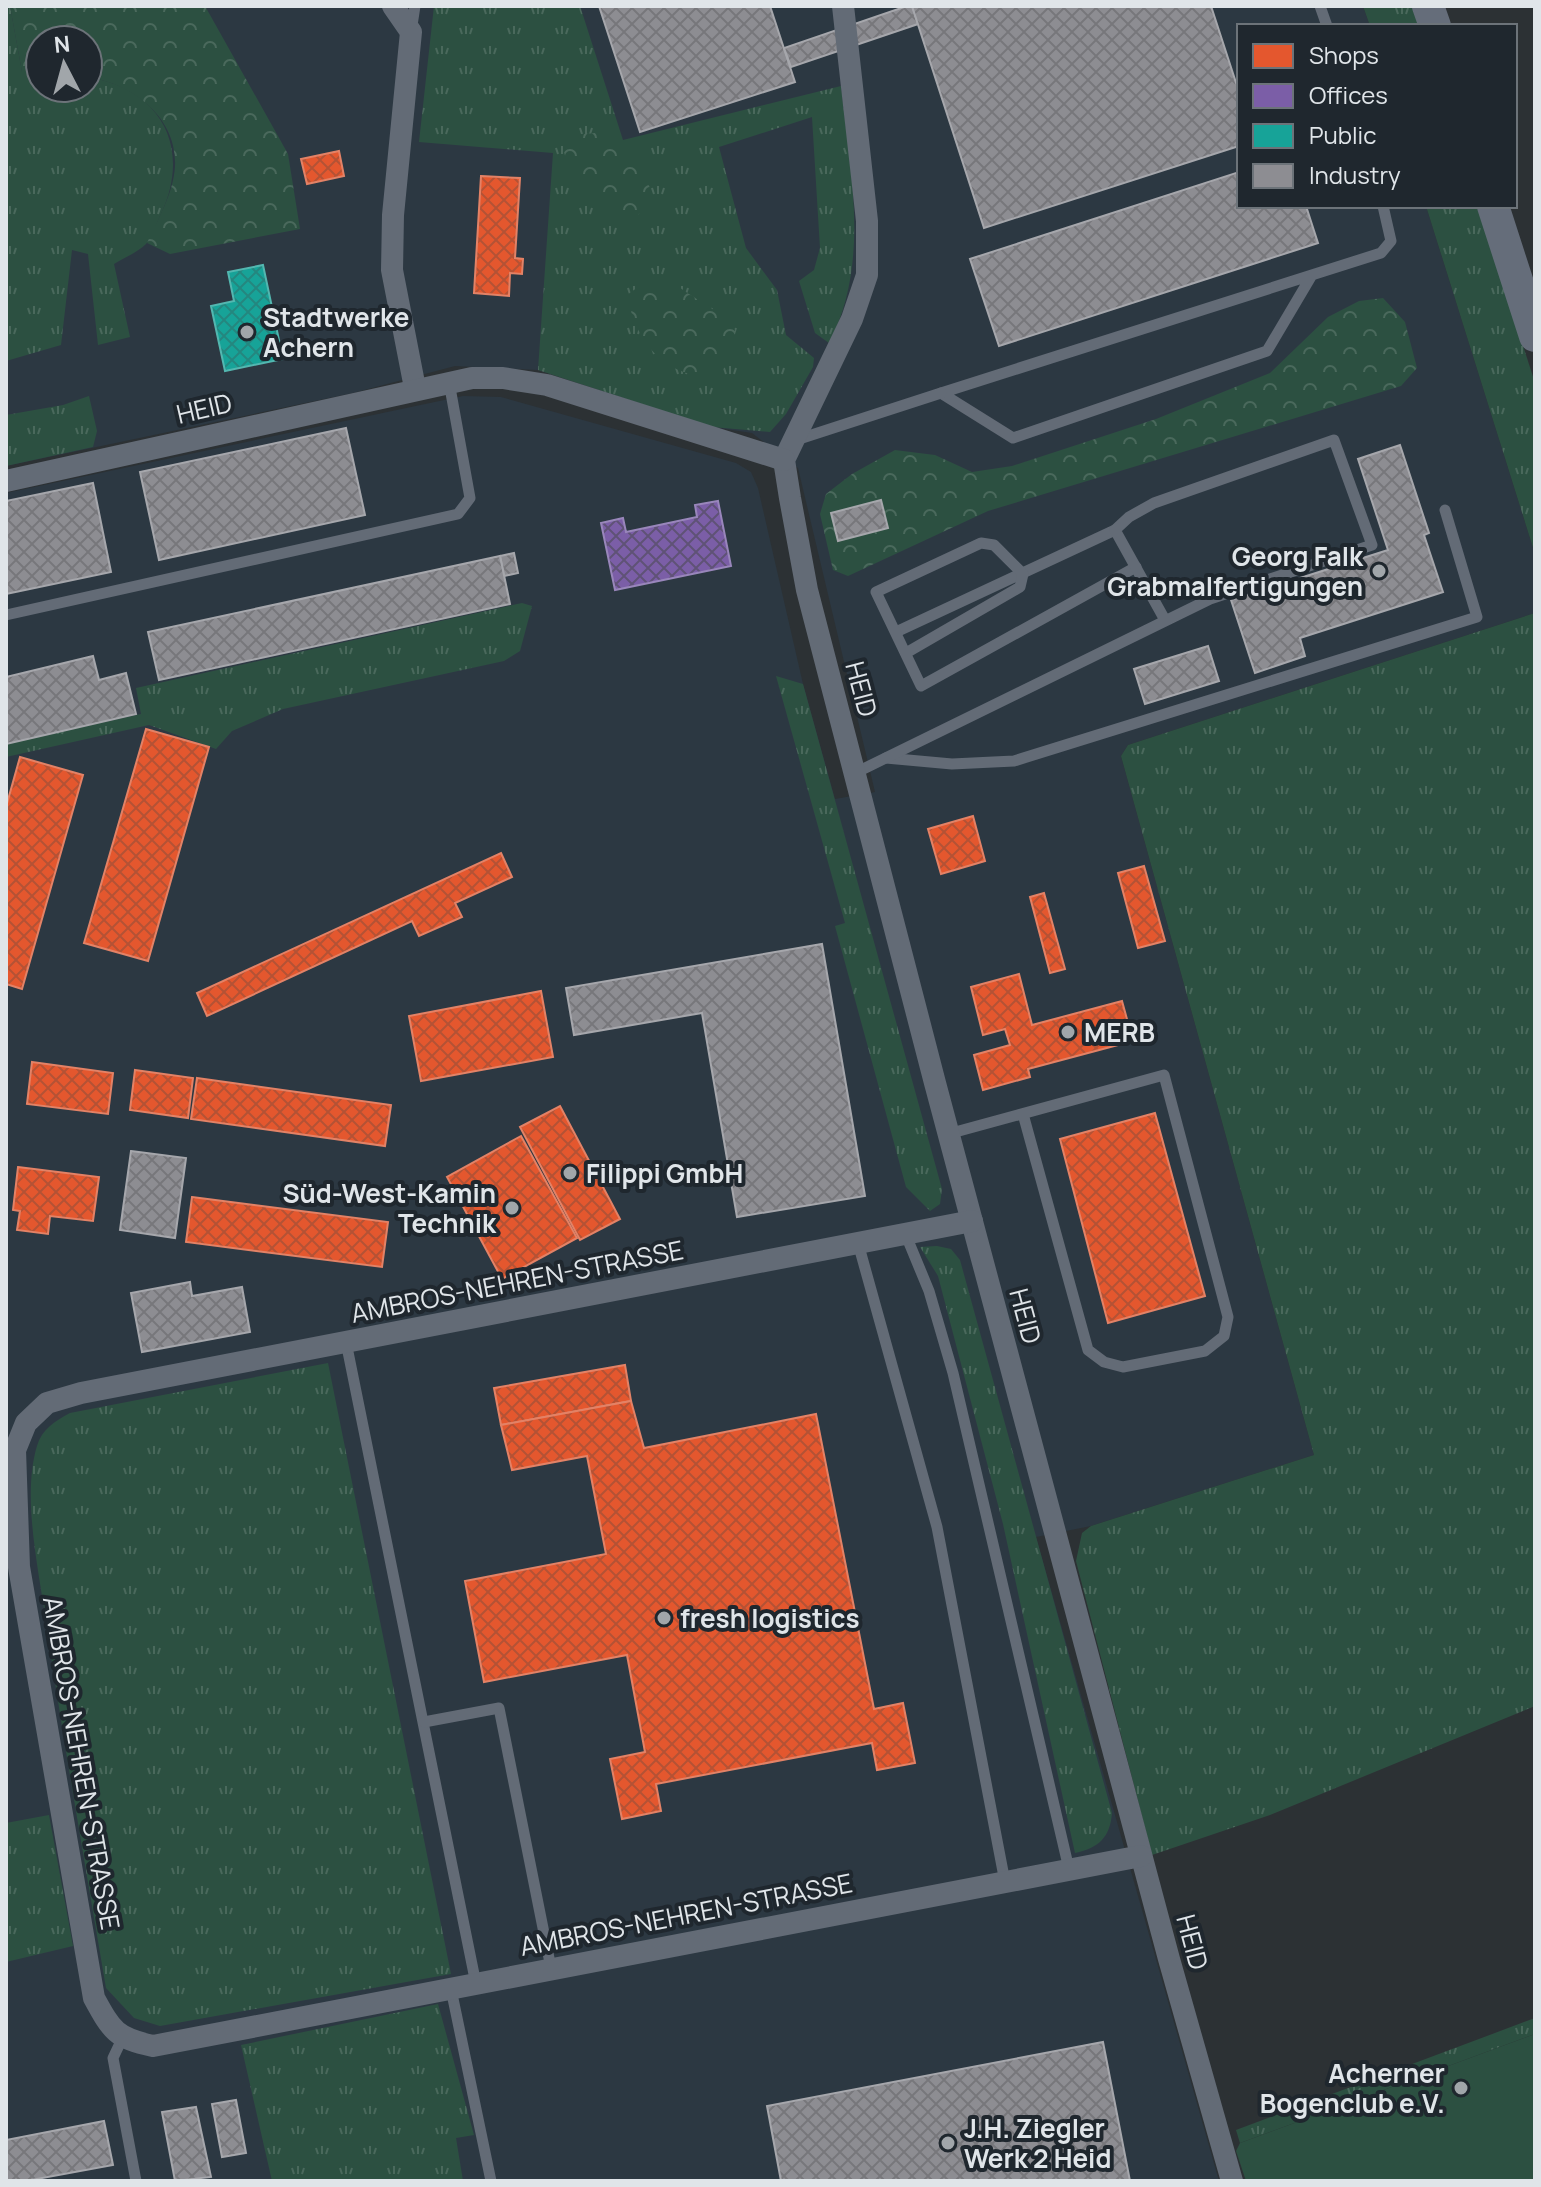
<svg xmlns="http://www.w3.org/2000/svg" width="1541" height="2187" viewBox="0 0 1541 2187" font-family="Manrope,sans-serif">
  <defs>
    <pattern id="grass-tufts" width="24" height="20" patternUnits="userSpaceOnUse" patternTransform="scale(2)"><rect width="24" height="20" fill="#2c5041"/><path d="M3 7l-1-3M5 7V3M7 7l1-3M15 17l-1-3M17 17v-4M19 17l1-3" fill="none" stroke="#4a695c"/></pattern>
    <pattern id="forest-crowns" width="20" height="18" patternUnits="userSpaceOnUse" patternTransform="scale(2)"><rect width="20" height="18" fill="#2c5041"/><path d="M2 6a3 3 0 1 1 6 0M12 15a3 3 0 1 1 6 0" fill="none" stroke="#4a695c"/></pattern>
    <pattern id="shops-cross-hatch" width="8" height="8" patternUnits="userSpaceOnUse" patternTransform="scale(2)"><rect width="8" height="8" fill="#e4572e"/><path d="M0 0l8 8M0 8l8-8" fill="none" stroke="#b45235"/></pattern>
    <pattern id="offices-cross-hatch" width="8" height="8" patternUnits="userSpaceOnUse" patternTransform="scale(2)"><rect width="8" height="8" fill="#7b5ea7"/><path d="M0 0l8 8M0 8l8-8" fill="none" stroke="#5f5276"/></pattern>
    <pattern id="public-cross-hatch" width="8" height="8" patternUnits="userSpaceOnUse" patternTransform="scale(2)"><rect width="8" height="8" fill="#17a398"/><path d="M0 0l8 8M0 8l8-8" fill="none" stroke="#24877f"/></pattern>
    <pattern id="industry-cross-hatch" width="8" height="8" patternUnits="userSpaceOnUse" patternTransform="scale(2)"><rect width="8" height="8" fill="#8d8d92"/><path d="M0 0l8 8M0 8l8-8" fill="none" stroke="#77777b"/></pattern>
  </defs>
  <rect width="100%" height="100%" fill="#2c3134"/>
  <path fill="#2c3842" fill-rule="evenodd" d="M6 6H1363L1370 26H1239V206H1426L1535 554V613L1128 745 1121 756 1314 1455 1091 1526 1036 1537 1219 2181H6V493L463 396 501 397 736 463 751 472 758 488 803 684 835 799 875 792 798 468 752 433 712 427 538 370 455 366 353 393 6 466ZM40 40H88V88H40Z"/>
  <g fill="url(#grass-tufts)">
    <path d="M6 6H10L22 72H40V88H88V77C161 89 193 148 160 216 156 224 152 237 146 244 138 252 124 258 114 264L130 337 98 345 88 254 72 250 61 345 6 361Z"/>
    <path d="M434 6H580L623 140 841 86C850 171 871 263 829 343L815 333 799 281 814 270 820 248 812 117 719 147 746 248 777 290 786 335 814 358 813 367 786 414 770 432 712 427 538 370 553 153 419 142Z"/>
    <polygon points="1363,6 1415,6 1421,26 1370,26"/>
    <polygon points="1426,206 1478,206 1535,383 1535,554"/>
    <polygon points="89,396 97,431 93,447 6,466 6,415 63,405"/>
    <polygon points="522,603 532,606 520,651 504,661 283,709 232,731 216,749 149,725 6,757 6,744 141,714 136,688"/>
    <polygon points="1535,613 1535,1706 1270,1815 1152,1855 1076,1561 1082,1533 1091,1526 1314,1455 1121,756 1128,745"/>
    <polygon points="776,676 803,684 942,1189 940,1204 930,1211 906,1187 835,926 845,923"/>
    <path d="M937 1246 951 1249 960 1260 1112 1813C1110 1837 1099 1848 1075 1853L1003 1524 938 1276 920 1247Z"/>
    <path d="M328 1363 451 1974 160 2026 134 2018 106 1988C85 1864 63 1740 45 1615 38 1566 22 1495 37 1446 42 1429 55 1421 70 1413Z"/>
    <polygon points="49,1815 73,1946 6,1962 6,1823"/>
    <polygon points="438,2004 474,2135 456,2138 463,2181 272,2181 241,2045"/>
    <polygon points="1535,2018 1535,2034 1240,2143 1236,2130"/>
  </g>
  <g fill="url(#forest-crowns)">
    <path d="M10 6H205L288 154 300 229 170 254 147 243C158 219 173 194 175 167 178 117 132 84 88 77V40H40V72H22Z"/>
    <path d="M595 133C634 145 647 169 654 206L631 218 608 216 573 183 564 152 575 135Z"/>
    <path d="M645 282H673C692 299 725 312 735 330L730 357 718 379C665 376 637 346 627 295Z"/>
    <polygon points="1383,298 1405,322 1417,368 1401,386 988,511 848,576 833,570 820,514 826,494 852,474 895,450 935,455 972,472 1012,466 1156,419 1270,373 1328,317 1359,301"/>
  </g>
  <polygon fill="#2c5041" points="1535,2034 1535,2181 1246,2181 1236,2151 1240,2143"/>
  <g fill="url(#shops-cross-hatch)" stroke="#e38266" stroke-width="2">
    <polygon points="339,151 344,176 307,184 301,159"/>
    <polygon points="481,176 520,178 515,258 523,259 522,274 510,273 509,296 474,293"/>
    <polygon points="146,729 209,747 148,961 84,943"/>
    <polygon points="20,757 83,775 22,989 6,984 6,807"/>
    <polygon points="973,816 985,861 941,874 928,829"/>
    <polygon points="501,853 512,877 455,903 462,917 419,936 412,921 207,1016 197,993"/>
    <polygon points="1144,866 1165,941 1138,948 1118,873"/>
    <polygon points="1044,893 1065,969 1050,973 1030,897"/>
    <polygon points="1019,974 1032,1025 1122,1001 1133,1041 1028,1069 1030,1077 983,1090 974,1055 1010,1045 1005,1029 983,1035 971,987"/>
    <polygon points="541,991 553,1057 421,1081 409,1016"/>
    <polygon points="32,1062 113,1073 108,1114 27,1104"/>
    <polygon points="135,1070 193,1078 188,1118 130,1110"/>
    <polygon points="197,1078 391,1105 385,1146 191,1119"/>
    <polygon points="560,1106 620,1219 580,1240 520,1127"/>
    <polygon points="1155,1113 1205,1296 1108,1323 1060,1139"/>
    <polygon points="521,1136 577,1238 502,1279 447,1177"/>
    <polygon points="18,1167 99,1177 93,1221 50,1216 48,1234 17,1230 20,1211 13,1210"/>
    <polygon points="192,1197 388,1222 382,1267 186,1242"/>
    <polygon points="625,1365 631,1401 501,1425 494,1388"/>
    <polygon points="631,1401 644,1448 816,1414 874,1709 903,1703 915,1763 877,1770 872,1743 656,1784 661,1811 622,1819 610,1759 645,1752 627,1655 484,1682 465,1581 606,1554 587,1456 512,1470 501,1425"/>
  </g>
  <polygon fill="url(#offices-cross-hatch)" stroke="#9986bb" stroke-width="2" points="718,501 731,566 615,590 601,523 623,518 626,532 697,517 695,505"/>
  <polygon fill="url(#public-cross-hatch)" stroke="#53b7b0" stroke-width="2" points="263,265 283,359 225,371 211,306 234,301 228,272"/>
  <g fill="url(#industry-cross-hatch)" stroke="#a6a7ac" stroke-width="2">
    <polygon points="599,6 770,6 795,82 640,132"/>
    <polygon points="907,6 912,6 918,24 791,67 784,48"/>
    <polygon points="912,6 1211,6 1239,92 1239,146 984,228"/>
    <polygon points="1239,172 1239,206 1306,206 1318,243 999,346 970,259"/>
    <polygon points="346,428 365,515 159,560 140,472"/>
    <polygon points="1400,445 1429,533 1424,535 1443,592 1300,638 1305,656 1255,673 1231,600 1388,550 1358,459"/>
    <polygon points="93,483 111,572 6,594 6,501"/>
    <polygon points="881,500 888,528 838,541 831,513"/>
    <polygon points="514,553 518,573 504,576 500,556"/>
    <polygon points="500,556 510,604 159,680 148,632"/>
    <polygon points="1208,646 1219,681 1145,704 1134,669"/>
    <polygon points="93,656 99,680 126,673 136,714 6,744 6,677"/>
    <polygon points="822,944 865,1196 737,1217 702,1013 574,1035 566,988"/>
    <polygon points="131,1151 186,1158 175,1238 120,1230"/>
    <polygon points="190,1282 192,1296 242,1287 250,1332 142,1352 131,1293"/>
    <polygon points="1103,2042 1130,2181 781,2181 767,2106"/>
    <polygon points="236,2100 246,2153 222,2157 212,2104"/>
    <polygon points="196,2107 211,2177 175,2181 162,2112"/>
    <polygon points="104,2121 113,2165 26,2181 6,2181 6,2140"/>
  </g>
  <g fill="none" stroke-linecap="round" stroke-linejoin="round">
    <g stroke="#636b76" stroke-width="11">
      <polyline points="1320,6 1327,26"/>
      <polyline points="411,32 415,6"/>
      <polyline points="1312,275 1267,351 1013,438 941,393 1381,253 1391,241 1383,206"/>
      <polyline points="793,441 941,393"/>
      <polyline points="6,615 458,514 470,498 449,382"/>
      <polyline points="896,632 1115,530"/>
      <polyline points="906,653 1020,587 1023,574 994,545 981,543 876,592 921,686 1136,567"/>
      <polyline points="886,758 952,764 1014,761 1477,617 1445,510"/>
      <polyline points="855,773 1210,599 1372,545 1334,440 1154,503 1129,517 1115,530 1165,620"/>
      <polyline points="948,1134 1164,1075 1228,1317 1224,1336 1205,1351 1123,1367 1104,1362 1088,1350 1023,1114"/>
      <polyline points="905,1233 929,1291 953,1373 1069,1869"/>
      <polyline points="858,1243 937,1527 1005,1882"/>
      <polyline points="346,1342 476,1984"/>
      <polyline points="424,1722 499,1708 551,1968"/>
      <polyline points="451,1989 491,2181"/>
      <polyline points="122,2039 113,2058 136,2181"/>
    </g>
    <g stroke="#636b76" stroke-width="22">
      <polyline points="393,6 411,32 393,215 392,270 415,388"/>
      <polyline points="843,6 867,221 867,275 852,319 784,460 790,498 807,590 935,1083 1169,1959 1232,2181"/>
      <polyline points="6,481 472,378 503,378 547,385 784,460"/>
      <path d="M972 1221 81 1393 47 1403 26 1423 15 1450 19 1567 94 1998C112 2031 116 2038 153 2046L1141 1856"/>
    </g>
    <g stroke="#656d7a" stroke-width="32">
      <polyline points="1428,6 1435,26"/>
      <polyline points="1493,206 1535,336"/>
    </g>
  </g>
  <g fill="#a1a6aa" stroke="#1f272e" stroke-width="3">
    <circle cx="247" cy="332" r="8"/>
    <circle cx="1379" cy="571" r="8"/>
    <circle cx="1068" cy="1032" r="8"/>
    <circle cx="570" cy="1173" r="8"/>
    <circle cx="512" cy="1208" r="8"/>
    <circle cx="664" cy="1618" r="8"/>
    <circle cx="1461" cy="2088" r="8"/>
    <circle cx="948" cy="2143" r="8"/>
  </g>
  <g text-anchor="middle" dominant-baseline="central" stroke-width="8" stroke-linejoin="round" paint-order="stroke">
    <g font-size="26" font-weight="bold" fill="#e0e5e9" stroke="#1f272e" text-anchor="start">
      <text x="263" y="317">Stadtwerke<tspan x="263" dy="30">Achern</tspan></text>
      <text x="1363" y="556" text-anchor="end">Georg Falk<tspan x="1363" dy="30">Grabmalfertigungen</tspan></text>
      <text x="1084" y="1032">MERB</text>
      <text x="586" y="1173">Filippi GmbH</text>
      <text x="496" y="1193" text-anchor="end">Süd-West-Kamin<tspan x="496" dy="30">Technik</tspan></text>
      <text x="680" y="1618">fresh logistics</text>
      <text x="1445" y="2073" text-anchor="end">Acherner<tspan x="1445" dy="30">Bogenclub e.V.</tspan></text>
      <text x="964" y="2128">J.H. Ziegler<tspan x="964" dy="30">Werk 2 Heid</tspan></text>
    </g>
    <g font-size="26" fill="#e0e5e9" stroke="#1f272e">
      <text transform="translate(204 408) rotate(-13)">HEID</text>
      <text transform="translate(862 689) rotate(75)">HEID</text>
      <text transform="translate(517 1281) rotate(-11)">AMBROS-NEHREN-STRASSE</text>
      <text transform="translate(1026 1316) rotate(75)">HEID</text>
      <text transform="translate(82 1763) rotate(80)">AMBROS-NEHREN-STRASSE</text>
      <text transform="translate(686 1914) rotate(-11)">AMBROS-NEHREN-STRASSE</text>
      <text transform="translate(1193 1942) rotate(75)">HEID</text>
    </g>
  </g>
  <rect width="1541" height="2187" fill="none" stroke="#e0e5e9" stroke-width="16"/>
  <rect x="1237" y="24" width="280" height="184" fill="#1f272e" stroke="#6c7379" stroke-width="2"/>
  <rect x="1253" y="44" width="40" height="24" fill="#e4572e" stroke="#6c7379" stroke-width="2"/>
  <text x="1309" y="64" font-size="24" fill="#e0e5e9">Shops</text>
  <rect x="1253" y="84" width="40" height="24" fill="#7b5ea7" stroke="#6c7379" stroke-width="2"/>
  <text x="1309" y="104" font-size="24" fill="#e0e5e9">Offices</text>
  <rect x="1253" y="124" width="40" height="24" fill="#17a398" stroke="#6c7379" stroke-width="2"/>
  <text x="1309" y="144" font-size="24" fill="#e0e5e9">Public</text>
  <rect x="1253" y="164" width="40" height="24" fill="#8d8d92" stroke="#6c7379" stroke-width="2"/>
  <text x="1309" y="184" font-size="24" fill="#e0e5e9">Industry</text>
  <g transform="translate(64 64) rotate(354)"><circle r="38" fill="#1f272e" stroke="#6c7379" stroke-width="2"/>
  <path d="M0-6L14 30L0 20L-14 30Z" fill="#a1a6aa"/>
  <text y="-12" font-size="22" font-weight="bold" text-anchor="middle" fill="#e0e5e9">N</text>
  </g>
</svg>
